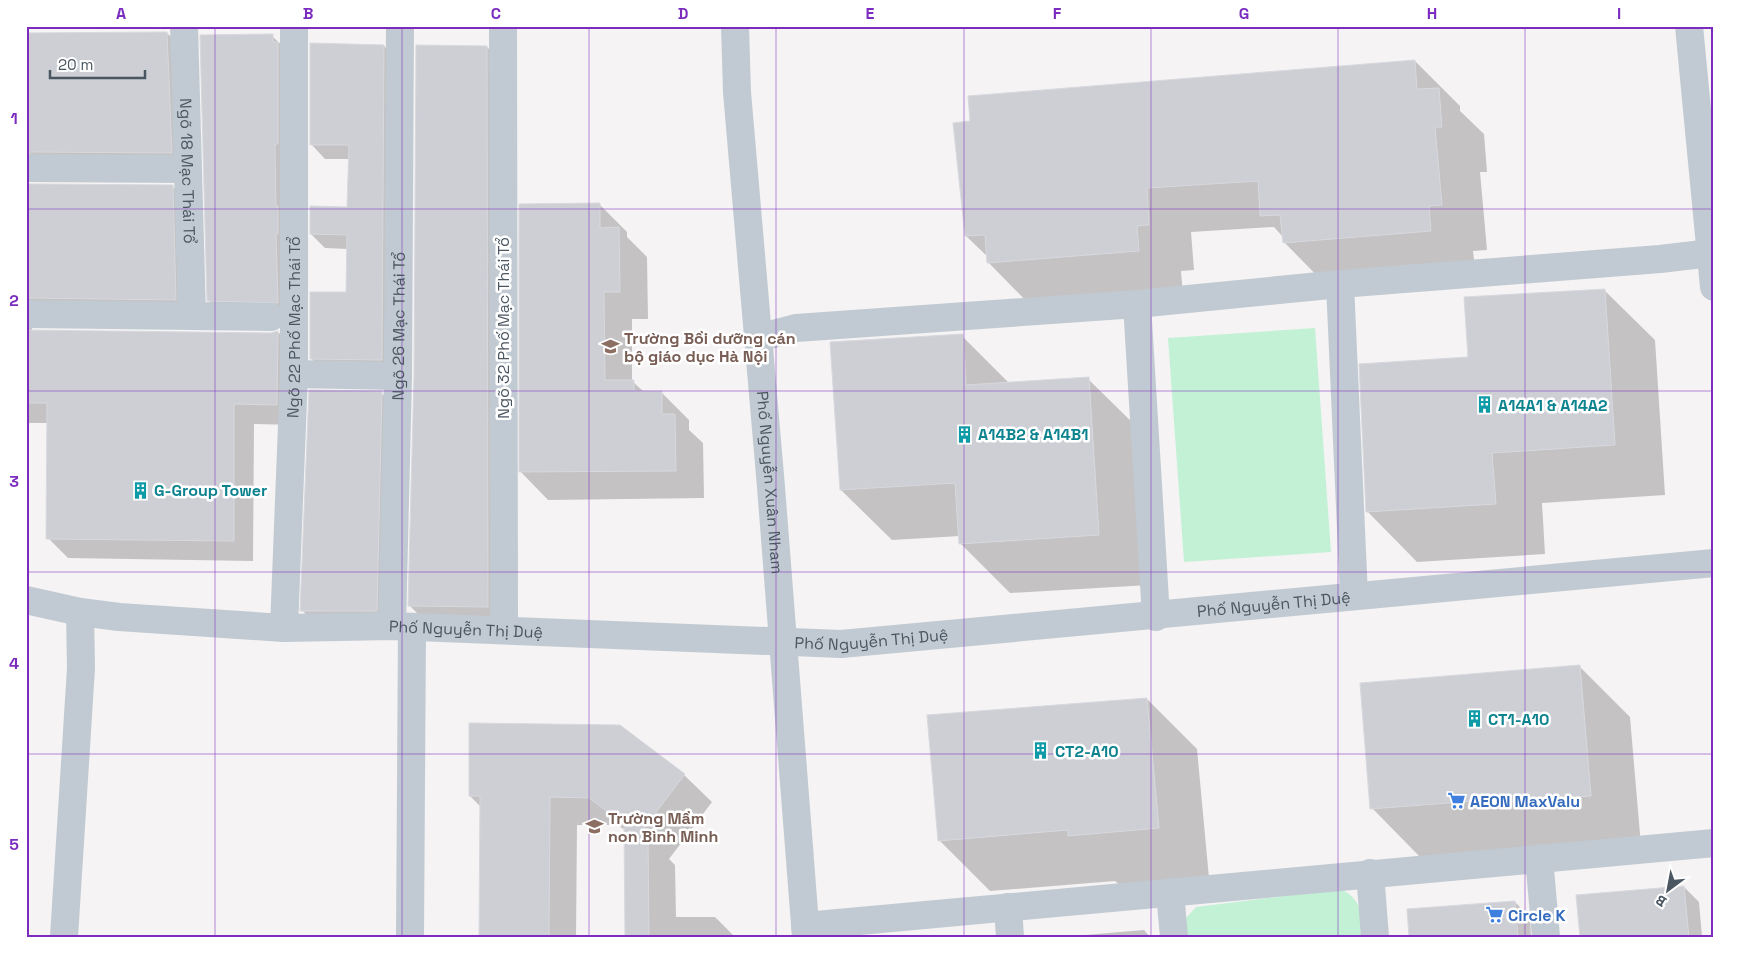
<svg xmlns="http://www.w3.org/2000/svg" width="1740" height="963" viewBox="0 0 1740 963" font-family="'Space Grotesk',sans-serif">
  <rect width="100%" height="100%" fill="#f5f3f3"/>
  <g fill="#c3f1d5">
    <polygon points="1315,328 1331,552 1184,562 1168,338"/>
    <path d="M1339 889C1362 897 1362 916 1364 937H1185L1186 918 1196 907Z"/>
  </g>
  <g fill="#0003">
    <polygon points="167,33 187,53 192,173 48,172 28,152 26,35"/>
    <polygon points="272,36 287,50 292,317 223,315 208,300"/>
    <polygon points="384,46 398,60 396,374 325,372 311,358 347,294 348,249 325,248 311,234 348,208 349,159 325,159 311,144"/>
    <polygon points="487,47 501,61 502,620 423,619 409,605"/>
    <polygon points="1415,61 1460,106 1460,111 1484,134 1487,172 1480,172 1487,250 1473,251 1476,276 1329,288 1284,242 1283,237 1274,227 1191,232 1194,270 1181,271 1183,296 1033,308 988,262 988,257 966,236"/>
    <polygon points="26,184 172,186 192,206 196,320 33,326 31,331 271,334 278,332 298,352 297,425 254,424 253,561 68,558 48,538 48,423 26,423"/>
    <polygon points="599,204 627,232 627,237 647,257 648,319 632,319 632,381 644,392 661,392 689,420 689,430 703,443 704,498 548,500 521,472"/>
    <polygon points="1604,290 1655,340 1665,495 1542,503 1545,554 1417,562 1367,511 1470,358"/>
    <polygon points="962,336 1010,384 1088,379 1139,429 1149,585 1010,593 960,543 960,536 892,540 841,490"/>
    <polygon points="381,393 392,403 387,621 312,621 302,610"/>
    <polygon points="1580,667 1630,717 1641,846 1422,859 1372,808"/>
    <polygon points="1147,699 1197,749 1209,878 1120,885 1115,881 990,891 939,840"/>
    <polygon points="684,775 712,802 669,859 675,865 676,917 715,917 735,937 626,937 626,831 618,825 577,825 576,937 481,937 481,807 470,796"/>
    <polygon points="1684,887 1699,902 1702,937 1581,937"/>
    <polygon points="1515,902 1530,917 1531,937 1410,937"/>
    <polygon points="1144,930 1150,937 1062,937"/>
  </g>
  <g fill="#cdcfd5" stroke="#d7d9de">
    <polygon points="167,32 172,153 27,152 26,33"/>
    <polygon points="273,34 273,42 278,42 278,144 275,144 276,206 278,206 278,234 276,234 278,303 207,301 200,35"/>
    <polygon points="310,43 384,45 382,360 310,359 310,292 346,292 347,235 310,234 310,206 347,207 349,145 310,145"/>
    <polygon points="416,45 487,46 488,607 408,606 414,376"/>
    <polygon points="1415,60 1417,89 1439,88 1442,127 1435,127 1442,205 1429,206 1431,231 1283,243 1280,215 1260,216 1258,181 1147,188 1149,225 1137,226 1139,251 987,263 985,235 965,236 953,123 970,121 968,96"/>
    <polygon points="26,184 173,185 176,300 26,298"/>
    <polygon points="600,203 600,228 619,227 620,292 604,292 605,380 634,380 634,391 662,391 662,414 675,414 676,471 519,472 519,204"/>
    <polygon points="1605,289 1615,445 1492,453 1496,504 1366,512 1359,364 1468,357 1464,297"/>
    <polygon points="26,330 271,333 278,331 277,405 234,404 234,541 46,539 47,403 26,403"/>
    <polygon points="963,334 966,385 1089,377 1099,535 959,544 955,483 840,490 830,342"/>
    <polygon points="309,390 382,391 377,611 300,611"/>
    <polygon points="1580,665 1591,796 1501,803 1501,799 1370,809 1360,683"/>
    <polygon points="1147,698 1159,828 1068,836 1068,830 938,841 927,715"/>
    <polygon points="469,723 620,725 685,774 638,836 648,836 649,937 625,937 624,824 589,798 550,797 549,937 479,937 480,796 469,796"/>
    <polygon points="1684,886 1689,937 1580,937 1576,895"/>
    <polygon points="1515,901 1518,937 1409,937 1407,909"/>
  </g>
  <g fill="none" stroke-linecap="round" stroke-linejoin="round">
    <g stroke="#c1cad2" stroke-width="28">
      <path id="s1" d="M184 26 192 316"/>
      <path id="s2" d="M735 26 737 92 771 487 806 937"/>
      <polyline points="1689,26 1714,287"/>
      <polyline points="26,168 187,169"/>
      <polyline points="1340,284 1354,596"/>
      <polyline points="26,314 271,317"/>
      <polyline points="758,338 796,328 1137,304"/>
      <polyline points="294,374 398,376"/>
      <path id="s3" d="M26 600 80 612 119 617 284 628 392 626 841 644 1714 563"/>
      <polyline points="1156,617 1137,304 1340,284 1660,259 1711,253"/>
      <path id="s4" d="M392 626 398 376 400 26"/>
      <path id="s5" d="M284 628 294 374V26"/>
      <polyline points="501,630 504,619 503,26"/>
      <polyline points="1539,858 1546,937"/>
      <polyline points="1370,873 1375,937"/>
      <polyline points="1170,892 1174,937"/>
      <polyline points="1008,907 1010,937"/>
      <polyline points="805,926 1714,843"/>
      <polyline points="64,937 81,668 80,612"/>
      <polyline points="410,937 412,627"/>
    </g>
  </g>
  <path fill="none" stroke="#7b2cbf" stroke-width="1" stroke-opacity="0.55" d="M215 26V937M402 26V937M589 26V937M776 26V937M964 26V937M1151 26V937M1338 26V937M1525 26V937M26 209H1714M26 391H1714M26 572H1714M26 754H1714"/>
  <defs>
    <symbol id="university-bare" viewBox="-9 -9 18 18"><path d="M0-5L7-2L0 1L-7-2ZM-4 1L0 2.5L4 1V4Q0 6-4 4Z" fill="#8d6e63" stroke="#fff" stroke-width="2.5" paint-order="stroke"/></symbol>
    <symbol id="building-bare" viewBox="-9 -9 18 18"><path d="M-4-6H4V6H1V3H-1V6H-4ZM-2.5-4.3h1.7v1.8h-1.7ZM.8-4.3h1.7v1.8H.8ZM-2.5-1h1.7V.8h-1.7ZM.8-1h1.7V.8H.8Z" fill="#0f9aa8" stroke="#fff" stroke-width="2.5" paint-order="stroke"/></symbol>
    <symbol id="supermarket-bare" viewBox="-9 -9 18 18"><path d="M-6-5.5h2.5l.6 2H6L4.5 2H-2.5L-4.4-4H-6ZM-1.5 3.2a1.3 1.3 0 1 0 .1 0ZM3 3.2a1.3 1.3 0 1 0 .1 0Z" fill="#3f7fe0" stroke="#fff" stroke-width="2.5" paint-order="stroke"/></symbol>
    <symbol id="school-bare" viewBox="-9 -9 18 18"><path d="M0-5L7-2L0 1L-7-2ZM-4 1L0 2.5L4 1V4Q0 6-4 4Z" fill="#8d6e63" stroke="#fff" stroke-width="2.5" paint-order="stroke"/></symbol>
  </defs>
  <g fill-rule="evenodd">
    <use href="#university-bare" x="598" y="334" width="25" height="25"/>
    <use href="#building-bare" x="1472" y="392" width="25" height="25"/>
    <use href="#building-bare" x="952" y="422" width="25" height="25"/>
    <use href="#building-bare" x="128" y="478" width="25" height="25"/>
    <use href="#building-bare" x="1462" y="706" width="25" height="25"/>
    <use href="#building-bare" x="1028" y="738" width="25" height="25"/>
    <use href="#supermarket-bare" x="1444" y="788" width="25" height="25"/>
    <use href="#school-bare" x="582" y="814" width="25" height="25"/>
    <use href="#supermarket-bare" x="1482" y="902" width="25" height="25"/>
  </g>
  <g text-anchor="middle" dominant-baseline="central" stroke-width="5" stroke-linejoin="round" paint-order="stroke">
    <g font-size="16" fill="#4a5661" stroke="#fff">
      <text stroke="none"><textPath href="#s1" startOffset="145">Ngõ 18 Mạc Thái Tổ</textPath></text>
      <text stroke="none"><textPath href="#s4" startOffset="300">Ngõ 26 Mạc Thái Tổ</textPath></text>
      <text stroke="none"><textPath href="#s5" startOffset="301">Ngõ 22 Phố Mạc Thái Tổ</textPath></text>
      <text transform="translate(503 328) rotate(-90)">Ngõ 32 Phố Mạc Thái Tổ</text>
      <text stroke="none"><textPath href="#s2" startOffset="458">Phố Nguyễn Xuân Nham</textPath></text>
      <text stroke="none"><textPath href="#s3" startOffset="1252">Phố Nguyễn Thị Duệ</textPath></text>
      <text stroke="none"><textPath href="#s3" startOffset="442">Phố Nguyễn Thị Duệ</textPath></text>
      <text stroke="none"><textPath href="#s3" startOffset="848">Phố Nguyễn Thị Duệ</textPath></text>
    </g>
    <g font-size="16" font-weight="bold" fill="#785e54" stroke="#fff" text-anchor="start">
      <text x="624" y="338">Trường Bồi dưỡng cán<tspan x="624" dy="18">bộ giáo dục Hà Nội</tspan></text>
      <text x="608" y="818">Trường Mầm<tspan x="608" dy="18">non Bình Minh</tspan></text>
    </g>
    <g font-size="16" font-weight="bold" fill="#0d838f" stroke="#fff" text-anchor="start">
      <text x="1498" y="405">A14A1 &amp; A14A2</text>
      <text x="978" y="434">A14B2 &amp; A14B1</text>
      <text x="154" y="490">G-Group Tower</text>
      <text x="1488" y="719">CT1-A10</text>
      <text x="1055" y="751">CT2-A10</text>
    </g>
    <g font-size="16" font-weight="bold" fill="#366cbe" stroke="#fff" text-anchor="start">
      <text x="1470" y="801">AEON MaxValu</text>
      <text x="1508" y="915">Circle K</text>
    </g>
  </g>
  <rect width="1740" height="963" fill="none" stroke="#ffffff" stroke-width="55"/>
  <g transform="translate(1668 890) rotate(212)" stroke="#ffffff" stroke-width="4" paint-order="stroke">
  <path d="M0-4L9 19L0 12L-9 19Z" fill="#4a5661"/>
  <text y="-8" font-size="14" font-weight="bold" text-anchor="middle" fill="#4a5661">B</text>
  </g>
  <path d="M50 70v8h95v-8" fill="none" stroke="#4a5661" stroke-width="2.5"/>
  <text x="58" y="70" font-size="15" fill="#4a5661" stroke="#ffffff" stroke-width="4" paint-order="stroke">20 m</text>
  <rect x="28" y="28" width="1684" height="908" fill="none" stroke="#7b2cbf" stroke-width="2"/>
  <g font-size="16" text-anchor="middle" font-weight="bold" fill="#7b2cbf">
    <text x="121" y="19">A</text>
    <text x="308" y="19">B</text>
    <text x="496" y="19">C</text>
    <text x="683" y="19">D</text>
    <text x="870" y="19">E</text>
    <text x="1057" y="19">F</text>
    <text x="1244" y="19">G</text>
    <text x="1432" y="19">H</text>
    <text x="1619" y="19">I</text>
    <text x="14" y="124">1</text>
    <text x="14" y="306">2</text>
    <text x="14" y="487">3</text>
    <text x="14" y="669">4</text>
    <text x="14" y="850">5</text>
  </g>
</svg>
